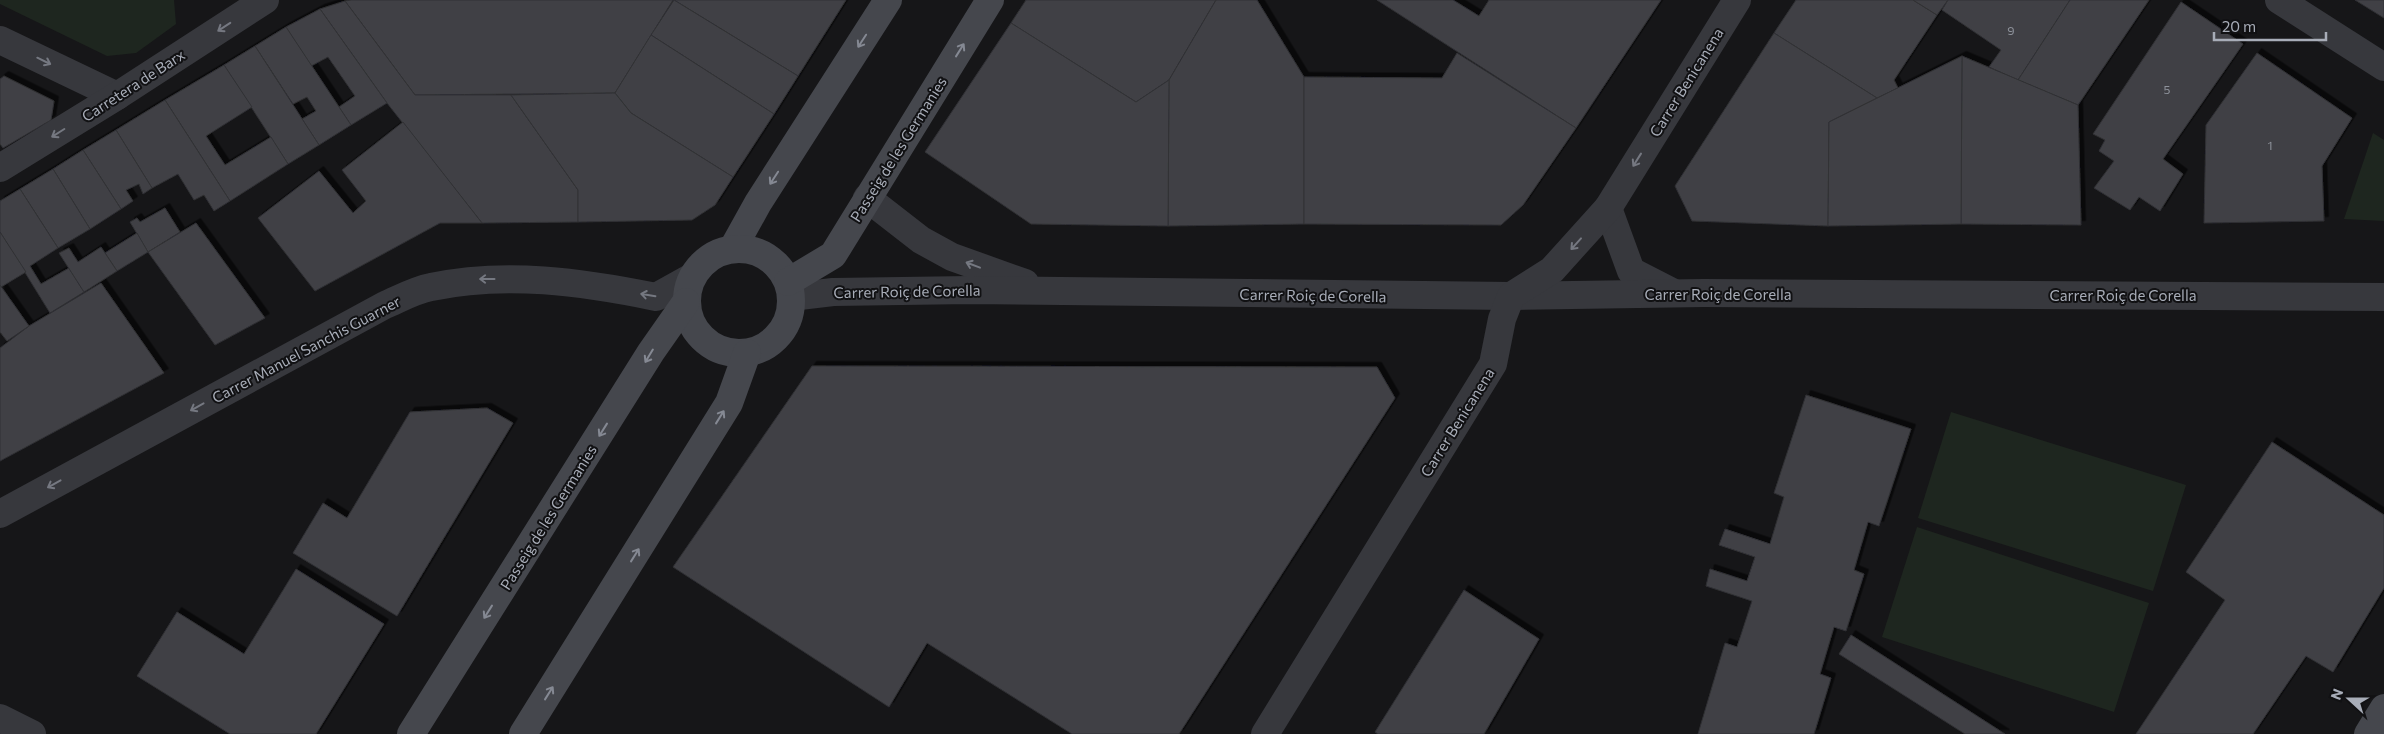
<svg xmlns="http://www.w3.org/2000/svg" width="2384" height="734" viewBox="0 0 2384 734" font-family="Commissioner,sans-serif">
  <defs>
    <filter id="shadow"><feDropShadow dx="4.5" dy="-4.5" stdDeviation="0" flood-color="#0009"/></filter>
  </defs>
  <rect width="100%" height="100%" fill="#161618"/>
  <g fill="#1e261f">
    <polygon points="0,0 174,0 176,24 136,53 107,56 0,4"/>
    <polygon points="2373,133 2384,140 2384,221 2344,219"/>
    <polygon points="1951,412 2186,485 2153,591 1918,518"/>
    <polygon points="1917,527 2149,603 2114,712 1882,637"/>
  </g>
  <g fill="#404145" stroke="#303034" filter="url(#shadow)">
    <polygon points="351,0 673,0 615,93 415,95 345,1"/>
    <polygon points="674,0 846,0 798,76"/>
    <polygon points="674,0 798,76 774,114 651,35"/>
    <polygon points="1026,0 1216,0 1169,80 1136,102 1011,23"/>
    <polygon points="1216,0 1257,0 1304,77 1304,224 1168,226 1169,80"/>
    <polygon points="1377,0 1453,0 1479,16 1489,0 1661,0 1576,128"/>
    <polygon points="1796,0 1913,0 1937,15 1894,80 1898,88 1877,98 1774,33"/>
    <polygon points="1913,0 1948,0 1937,15"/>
    <polygon points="1948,0 2070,0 2018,80 1989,67 2001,50 1942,10"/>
    <polygon points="2070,0 2149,0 2078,105 2018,80"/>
    <polygon points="2355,0 2384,0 2384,18"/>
    <polygon points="345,1 415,95 511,95 578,190 578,222 482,223 387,103 320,9"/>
    <polygon points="2181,2 2243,44 2163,159 2183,174 2160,211 2139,197 2130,210 2094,188 2114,161 2099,151 2105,140 2093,134"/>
    <polygon points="320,9 387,103 351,125 339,107 355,96 328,57 311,66 286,27"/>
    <polygon points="1011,23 1136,102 1169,80 1168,226 1031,224 925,152"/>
    <polygon points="286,27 351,125 319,145 302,119 316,111 307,97 293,104 255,46"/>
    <polygon points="1774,33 1877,98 1829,122 1828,226 1692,221 1675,186"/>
    <polygon points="651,35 774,114 733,177 631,113 615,93"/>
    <polygon points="255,46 319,145 288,164 224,65"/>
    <polygon points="1457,53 1576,128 1523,205 1501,225 1304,224 1304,77 1442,78"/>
    <polygon points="2257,53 2352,118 2322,166 2324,221 2204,223 2206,125"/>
    <polygon points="1962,56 2078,105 2081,225 1961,224"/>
    <polygon points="1962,56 1961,224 1828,226 1829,122"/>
    <polygon points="224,65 252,107 206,136 225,165 271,137 288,164 230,201 165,100"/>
    <polygon points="4,76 54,101 51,120 3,148 0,144 0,79"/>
    <polygon points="615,93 631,113 733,177 715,205 692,220 578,222 578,190 511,95"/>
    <polygon points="165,100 230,201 214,211 204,195 194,200 178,174 152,188 116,130"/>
    <polygon points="403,122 482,223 440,223 315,291 258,218 319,171 353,213 366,201 342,170"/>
    <polygon points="116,130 152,188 143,194 139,184 126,190 133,201 121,209 83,150"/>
    <polygon points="83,150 121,209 90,229 53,169"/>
    <polygon points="53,169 90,229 58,248 20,189"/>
    <polygon points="20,189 58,248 30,266 41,284 69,268 84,292 50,313 0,232 0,201"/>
    <polygon points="165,208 180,232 148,252 130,222 137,218 140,222"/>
    <polygon points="196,223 265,318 215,345 148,252"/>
    <polygon points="0,232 26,272 1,287 0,285"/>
    <polygon points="137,233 148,252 117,271 105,253"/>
    <polygon points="101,247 117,271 84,292 59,253 69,248 78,262"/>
    <polygon points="101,283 164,373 0,461 0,348 29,326"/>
    <polygon points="0,285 29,326 7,341 0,332"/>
    <polygon points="812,366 1377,367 1395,398 1179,734 1072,734 927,643 889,707 673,567"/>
    <polygon points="1806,395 1911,429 1879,526 1868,522 1854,570 1864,574 1846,631 1834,627 1820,674 1831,678 1814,734 1698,734 1725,643 1737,647 1752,601 1706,586 1710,569 1747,581 1755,557 1719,545 1725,529 1770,544 1784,497 1774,493"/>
    <polygon points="487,408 513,423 397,616 293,553 323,503 347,518 410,412"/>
    <polygon points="2272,442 2384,515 2384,588 2333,672 2306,656 2253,734 2136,734 2225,600 2186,572"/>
    <polygon points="296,569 384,624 316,734 230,734 137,676 177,612 244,654"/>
    <polygon points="1464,590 1539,639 1484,734 1378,734 1375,732"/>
    <polygon points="1851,635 2005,734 1965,734 1839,654"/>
  </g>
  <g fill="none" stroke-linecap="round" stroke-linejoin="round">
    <g stroke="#37383d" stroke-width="28">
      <polyline points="2279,0 2384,67"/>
      <polyline points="0,40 117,96"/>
      <polyline points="0,168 117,96 265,0"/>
      <polyline points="867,198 921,240 952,257 1025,283"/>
      <polyline points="1608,208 1631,271 1672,292"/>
      <polyline points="791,297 833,292 970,290 1511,296 1704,293 2384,297"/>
      <path d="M0 514 385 305C399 299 415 290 431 287 505 271 583 282 656 297L692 277"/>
      <polyline points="0,718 32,734"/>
      <polyline points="1265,734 1493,364 1502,319 1511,296 1552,270 1608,208 1737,0"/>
    </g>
    <g stroke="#45474d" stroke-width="28">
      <polyline points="733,248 758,203 888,0"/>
      <circle cx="739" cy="301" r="52"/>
      <polyline points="788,282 833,255 990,0"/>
      <polyline points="411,734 651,352 686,302"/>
      <polyline points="523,734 729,403 747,353"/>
      <polyline points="2368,734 2384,708"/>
    </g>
  </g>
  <defs><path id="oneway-shaft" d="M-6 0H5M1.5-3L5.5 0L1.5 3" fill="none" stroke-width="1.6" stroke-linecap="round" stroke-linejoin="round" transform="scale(1.25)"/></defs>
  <g stroke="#757881">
    <use href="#oneway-shaft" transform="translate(224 27) rotate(147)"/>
    <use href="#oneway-shaft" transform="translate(44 61) rotate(26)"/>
    <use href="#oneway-shaft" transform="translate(58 133) rotate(148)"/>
    <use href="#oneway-shaft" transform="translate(1637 160) rotate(122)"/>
    <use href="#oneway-shaft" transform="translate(1576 244) rotate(132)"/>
    <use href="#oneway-shaft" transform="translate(973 265) rotate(-159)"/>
    <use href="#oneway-shaft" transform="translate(487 279) rotate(-180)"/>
    <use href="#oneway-shaft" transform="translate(648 295) rotate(-171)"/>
    <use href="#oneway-shaft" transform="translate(197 407) rotate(151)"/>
    <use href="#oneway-shaft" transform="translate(54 484) rotate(151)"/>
  </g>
  <g stroke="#858993">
    <use href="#oneway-shaft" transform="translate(862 41) rotate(123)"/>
    <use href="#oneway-shaft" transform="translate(960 50) rotate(-58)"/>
    <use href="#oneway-shaft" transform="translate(774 178) rotate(123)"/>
    <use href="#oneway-shaft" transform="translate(649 356) rotate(121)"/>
    <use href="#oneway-shaft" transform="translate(720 417) rotate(-58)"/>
    <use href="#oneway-shaft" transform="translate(603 430) rotate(122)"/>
    <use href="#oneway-shaft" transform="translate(635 555) rotate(-58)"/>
    <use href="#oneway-shaft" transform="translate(488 612) rotate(122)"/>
    <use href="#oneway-shaft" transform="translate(549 693) rotate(-58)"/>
  </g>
  <g text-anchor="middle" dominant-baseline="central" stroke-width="4" stroke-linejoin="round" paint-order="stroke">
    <g font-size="12" fill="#8e929b">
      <text x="2011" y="30">9</text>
      <text x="2167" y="89">5</text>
      <text x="2270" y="145">1</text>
    </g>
    <g font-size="15" fill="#a8adb8" stroke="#111113">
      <text transform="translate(1686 82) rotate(-58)">Carrer Benicanena</text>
      <text transform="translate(133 85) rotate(-33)">Carretera de Barx</text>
      <text transform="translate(898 149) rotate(-58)">Passeig de les Germanies</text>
      <text transform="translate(907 291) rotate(-1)">Carrer Roiç de Corella</text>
      <text x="1718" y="294">Carrer Roiç de Corella</text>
      <text transform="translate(1313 295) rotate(1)">Carrer Roiç de Corella</text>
      <text x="2123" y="295">Carrer Roiç de Corella</text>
      <text transform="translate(306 349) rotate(-28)">Carrer Manuel Sanchis Guarner</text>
      <text transform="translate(1457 422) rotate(-58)">Carrer Benicanena</text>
      <text transform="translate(548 517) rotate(-58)">Passeig de les Germanies</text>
    </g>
  </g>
  <g transform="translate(2349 699) rotate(291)" stroke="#111113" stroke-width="4" paint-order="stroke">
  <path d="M0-4L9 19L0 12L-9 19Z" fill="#a8adb8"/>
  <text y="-8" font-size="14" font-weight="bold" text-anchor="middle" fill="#a8adb8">N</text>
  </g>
  <path d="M2214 32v8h112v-8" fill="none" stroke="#a8adb8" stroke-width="2.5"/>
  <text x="2222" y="32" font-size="15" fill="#a8adb8" stroke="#111113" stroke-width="4" paint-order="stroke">20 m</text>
</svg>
